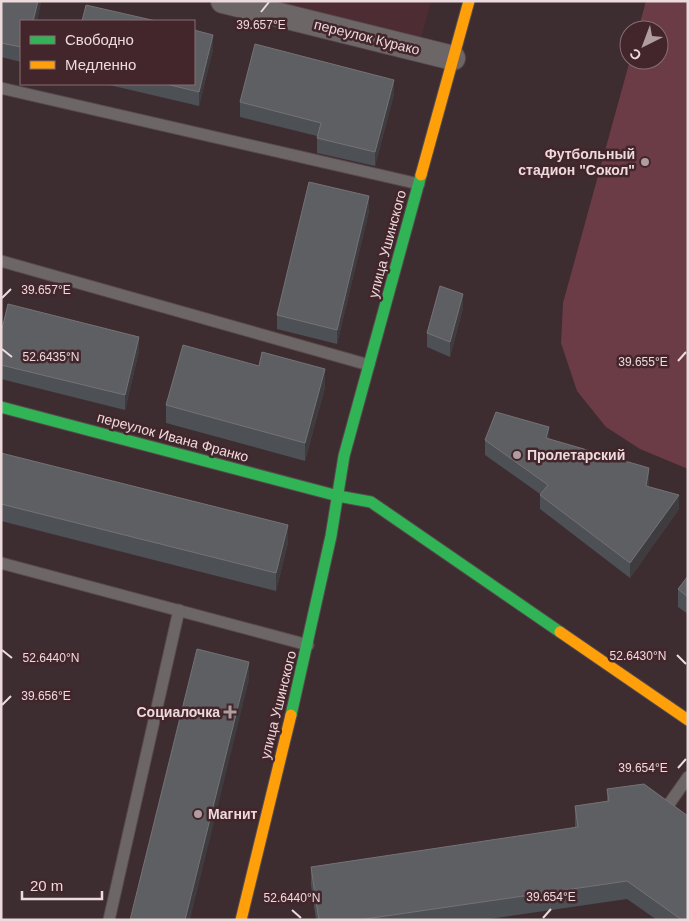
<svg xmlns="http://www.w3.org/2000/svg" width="689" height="921" viewBox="0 0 689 921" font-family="Helvetica,sans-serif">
  <rect width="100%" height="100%" fill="#3d2c30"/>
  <polygon fill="#4d2c33" points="268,1 431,1 420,43"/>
  <polygon fill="#6c3c46" points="646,1 688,1 688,469 640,449 606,427 577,391 561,343 563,303 630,60 659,60 659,30 638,30"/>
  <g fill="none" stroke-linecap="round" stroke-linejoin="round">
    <defs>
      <g id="lane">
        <polyline points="1,88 419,184"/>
        <polyline points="1,261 369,365"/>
        <polyline points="1,563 308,645"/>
        <polyline points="667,807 688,777"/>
        <polyline points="109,920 179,610"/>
      </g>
      <polyline id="street" points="223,1 453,58"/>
      <g id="fast">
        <polyline points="1,407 338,496 371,502 560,632"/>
        <polyline points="291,715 331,536 344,456 421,175"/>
      </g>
      <g id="slow">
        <polyline points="421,175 469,1"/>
        <polyline points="560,632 688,720"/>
        <polyline points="241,920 291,715"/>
      </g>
    </defs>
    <use href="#lane" stroke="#574a4d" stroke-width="13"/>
    <use href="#street" stroke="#574a4d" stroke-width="26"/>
    <use href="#fast" stroke="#574a4d" stroke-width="13"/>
    <use href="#slow" stroke="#574a4d" stroke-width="13"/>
    <use href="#lane" stroke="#6d6667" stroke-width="11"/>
    <use href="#street" stroke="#6d6667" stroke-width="24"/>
    <use href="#fast" stroke="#30b455" stroke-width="11"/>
    <use href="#slow" stroke="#ff9f0a" stroke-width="11"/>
  </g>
  <g fill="#4d5054">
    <polygon points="1,1 41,1 37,21 21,21 21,62 1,57"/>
    <polygon points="213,49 199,106 105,84 194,84"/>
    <polygon points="394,94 375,166 317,153 317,136 240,117 240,102"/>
    <polygon points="369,211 337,344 277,329 277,315"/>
    <polygon points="463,308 450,357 427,347 427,333"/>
    <polygon points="1,333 139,351 125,410 1,379"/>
    <polygon points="325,387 305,461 166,423 166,405"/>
    <polygon points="549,439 649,483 648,487 679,509 630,578 540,509 540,494 485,455 485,440"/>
    <polygon points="1,453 288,543 276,591 1,521"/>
    <polygon points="688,576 688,614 678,607 678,589"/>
    <polygon points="607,789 688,920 657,920 627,899 482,920 316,920 311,885 311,867 575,828 575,806 607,801"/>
  </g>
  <g fill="#3f3c40">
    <polygon points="38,1 41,1 41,3 37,21 33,21"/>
    <polygon points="213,35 213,49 199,106 199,92"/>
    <polygon points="394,80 394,94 375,166 375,152"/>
    <polygon points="369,196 369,211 337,344 337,330"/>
    <polygon points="463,294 463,308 450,357 450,342"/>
    <polygon points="139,337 139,351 125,410 125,395"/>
    <polygon points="325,369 325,387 305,461 305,443"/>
    <polygon points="549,427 549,441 546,438"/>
    <polygon points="649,468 649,483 646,500 646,486"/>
    <polygon points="679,495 679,509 630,578 630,563"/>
    <polygon points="288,525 288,543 276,591 276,573"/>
    <polygon points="249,662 249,680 190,920 185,920"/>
  </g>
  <g fill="#5e5f63" stroke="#757276">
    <polygon points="1,1 38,1 33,21 21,21 21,47 1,43"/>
    <polygon points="86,5 156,21 82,21"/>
    <polygon points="194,30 213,35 199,92 166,84 194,84"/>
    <polygon points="255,44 394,80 375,152 317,138 321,123 240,102"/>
    <polygon points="309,182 369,196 337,330 277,315"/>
    <polygon points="440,286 463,294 450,342 427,333"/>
    <polygon points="8,304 139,337 125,395 1,365 1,333"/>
    <polygon points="183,345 259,366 262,352 325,369 305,443 166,405"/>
    <polygon points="496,412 549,427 546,438 649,468 646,486 679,495 630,563 540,495 548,485 485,440"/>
    <polygon points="1,453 288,525 276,573 1,504"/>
    <polygon points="688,576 688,597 678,589"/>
    <polygon points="197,649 249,662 185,920 130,920"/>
    <polygon points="644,784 688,816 688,920 682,920 627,881 358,920 319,920 311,867 578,827 575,806 609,801 607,789"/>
  </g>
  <path fill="none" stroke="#eddadd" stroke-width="2" d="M261 12 269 2M2 298 11 289M2 349 12 357M678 361 686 352M2 650 12 658M677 655 686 664M2 705 11 696M678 768 686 759M292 910 301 918M543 918 551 909"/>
  <g fill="#af9da0" stroke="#43262c" stroke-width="2">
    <circle cx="645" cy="162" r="5"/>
    <circle cx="517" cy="455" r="5"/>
    <path d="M227.5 704.5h5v5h5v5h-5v5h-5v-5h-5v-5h5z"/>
    <circle cx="198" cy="814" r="5"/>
  </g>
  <g text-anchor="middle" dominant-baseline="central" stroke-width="5" stroke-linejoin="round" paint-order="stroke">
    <g font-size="14" fill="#eddadd" stroke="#43262c">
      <text transform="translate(367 37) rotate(14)">переулок Курако</text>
      <text transform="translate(387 244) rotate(-75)">улица Ушинского</text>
      <text transform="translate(173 437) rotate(15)">переулок Ивана Франко</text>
      <text transform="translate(278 705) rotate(-76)">улица Ушинского</text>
    </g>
    <g font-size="14" font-weight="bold" fill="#eddadd" stroke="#43262c" text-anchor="end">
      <text x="635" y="154">Футбольный<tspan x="635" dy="16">стадион "Сокол"</tspan></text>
      <text x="527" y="455" text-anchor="start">Пролетарский</text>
      <text x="220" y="712">Социалочка</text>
      <text x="208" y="814" text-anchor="start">Магнит</text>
    </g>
  </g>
  <g font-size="12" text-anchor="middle" fill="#eddadd" stroke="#43262c" stroke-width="5" stroke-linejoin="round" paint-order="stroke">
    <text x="261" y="29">39.657°E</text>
    <text x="46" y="294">39.657°E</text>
    <text x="51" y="361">52.6435°N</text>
    <text x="643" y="366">39.655°E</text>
    <text x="638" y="660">52.6430°N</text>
    <text x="51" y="662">52.6440°N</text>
    <text x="46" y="700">39.656°E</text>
    <text x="643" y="772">39.654°E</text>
    <text x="551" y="901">39.654°E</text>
    <text x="292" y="902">52.6440°N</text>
  </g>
  <rect width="689" height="921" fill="none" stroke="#eddadd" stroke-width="5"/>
  <rect x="20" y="20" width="175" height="65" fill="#43262c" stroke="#876e73"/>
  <rect x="30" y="36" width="25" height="8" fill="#30b455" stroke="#876e73"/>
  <text x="65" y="45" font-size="15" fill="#eddadd">Свободно</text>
  <rect x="30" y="61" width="25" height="8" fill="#ff9f0a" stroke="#876e73"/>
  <text x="65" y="70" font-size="15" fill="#eddadd">Медленно</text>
  <g transform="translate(644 45) rotate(222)"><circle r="24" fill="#43262c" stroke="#876e73"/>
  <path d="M0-4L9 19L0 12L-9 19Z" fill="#af9da0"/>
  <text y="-8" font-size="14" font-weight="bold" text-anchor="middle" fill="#eddadd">С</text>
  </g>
  <path d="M22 891v8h80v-8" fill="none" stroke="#eddadd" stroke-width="2.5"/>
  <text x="30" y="891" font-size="15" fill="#eddadd" stroke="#43262c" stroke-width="4" paint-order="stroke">20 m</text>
</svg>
